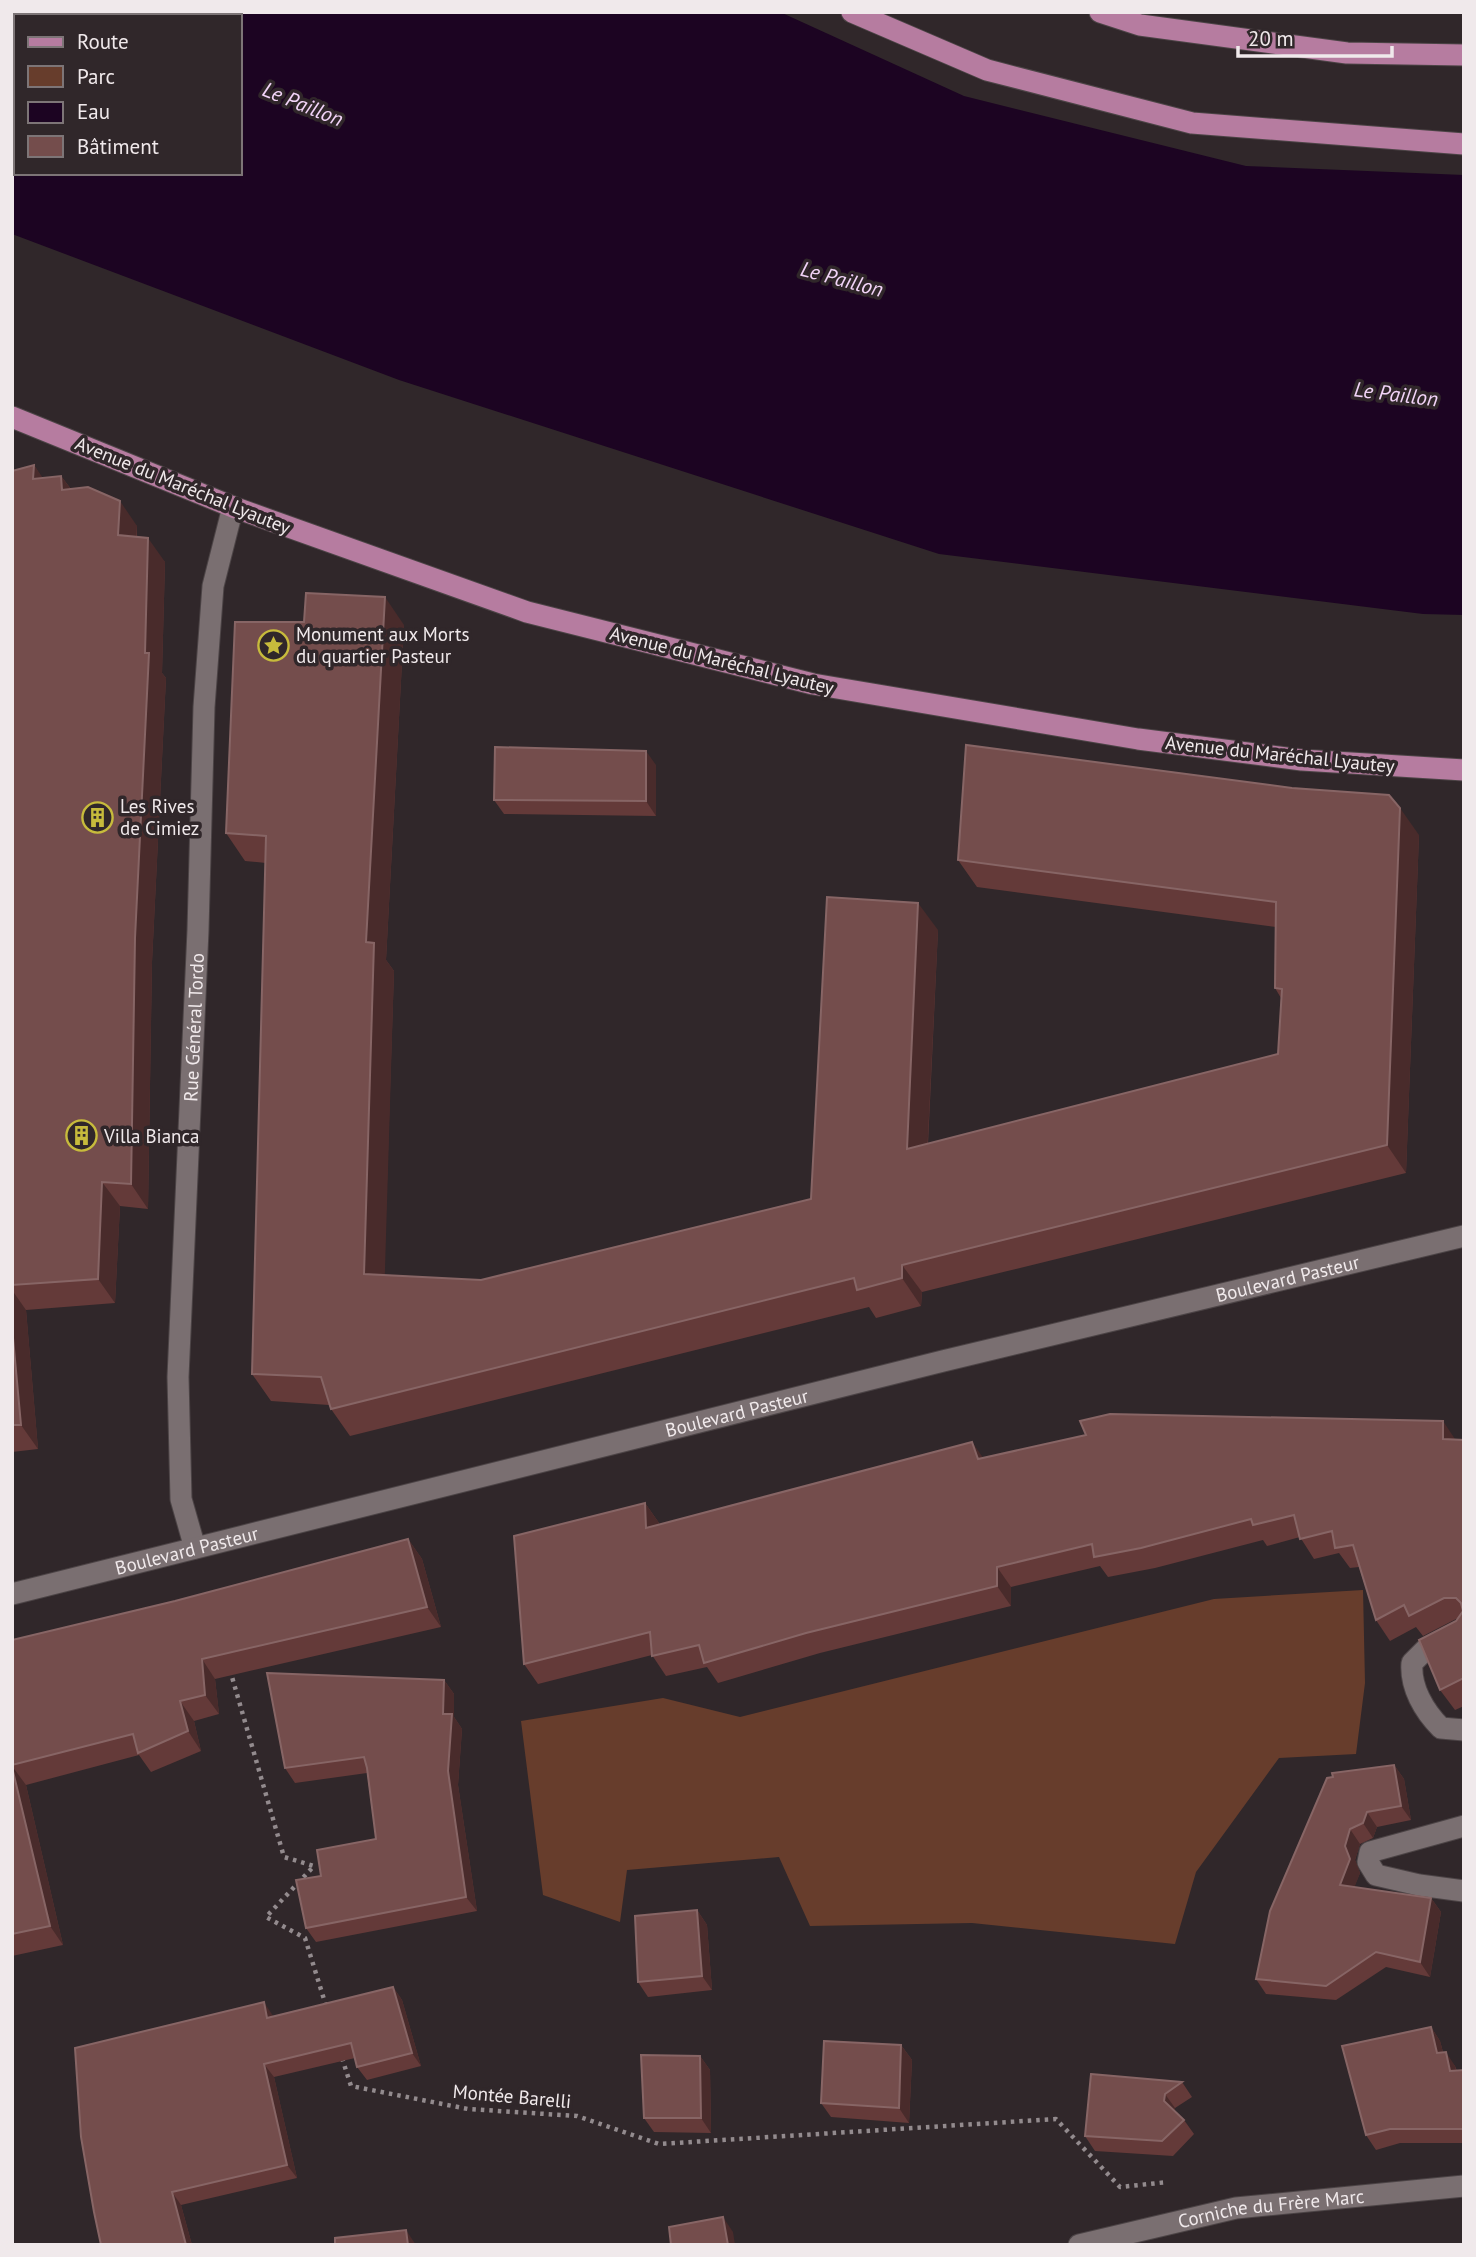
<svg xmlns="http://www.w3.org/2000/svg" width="1476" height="2257" viewBox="0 0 1476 2257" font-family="'PT Sans',sans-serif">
  <rect width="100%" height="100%" fill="#30272a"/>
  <polygon fill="#673d2c" points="1363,1590 1365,1683 1356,1754 1279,1758 1196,1872 1175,1944 972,1923 810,1926 779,1857 627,1870 620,1922 543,1895 521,1721 663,1698 740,1717 1214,1599"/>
  <path fill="#1c0422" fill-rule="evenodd" d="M12 12H780L964 96 1246 166 1464 175V615L1423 614 939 554 399 380 12 234ZM16 16H240V173H16Z"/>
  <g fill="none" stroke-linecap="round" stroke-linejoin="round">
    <defs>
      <g id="minor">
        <path id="s1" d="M195 1548 181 1499 178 1377 198 930 204 707 213 586 233 507"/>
        <path id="s2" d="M12 1594 943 1361 1464 1236"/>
        <path d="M1464 1630 1425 1650 1412 1663C1410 1687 1424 1711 1441 1728L1464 1730"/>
        <polyline points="1464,1826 1370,1852 1368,1862 1376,1875 1419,1885 1464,1891"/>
        <path id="s3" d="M1079 2245 1236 2208 1464 2186"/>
      </g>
      <g id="major">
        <polyline points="852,12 987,70 1192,123 1464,144"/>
        <polyline points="1100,12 1140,25 1347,53 1464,55"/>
        <polyline points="12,417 233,507 527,612 813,684 1138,739 1302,760 1464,770"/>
      </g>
    </defs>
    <use href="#minor" stroke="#4c4446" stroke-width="23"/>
    <use href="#major" stroke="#4c4446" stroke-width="23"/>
    <g stroke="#938b8e" stroke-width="4.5" stroke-dasharray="3.5 5" stroke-linecap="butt">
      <polyline points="230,1670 284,1857 314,1866 266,1917 305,1938 327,2009"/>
      <polyline points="342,2058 351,2086 468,2109 577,2116 659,2144 1056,2119 1120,2187 1168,2182"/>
    </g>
    <use href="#minor" stroke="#7a6f71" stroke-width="21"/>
    <use href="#major" stroke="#b67ca0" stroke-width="21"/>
  </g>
  <g fill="#643a39">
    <polygon points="34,465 42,478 61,476 71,489 137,526 137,537 165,562 162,673 166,678 152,962 148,1209 120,1206 115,1303 26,1310 38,1449 12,1452 12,471"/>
    <polygon points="404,625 386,960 394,971 384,1275 481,1280 811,1199 938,930 928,1144 1278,1054 1281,998 1275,988 1276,927 977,887 958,860 1419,835 1406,1173 922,1292 921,1306 876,1318 869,1307 350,1436 331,1409 329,1405 271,1401 252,1374 266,863 245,861 226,833"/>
    <polygon points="656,765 656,816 504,814 494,800"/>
    <polygon points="1456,1440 1464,1440 1464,1706 1455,1710 1440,1690 1456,1621 1458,1618 1423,1636 1416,1627 1390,1641 1376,1620 1359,1567 1350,1568 1339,1553 1314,1559 1300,1537 1267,1546 1263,1540 1155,1568 1108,1577 1100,1566 1011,1587 1011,1606 820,1653 718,1683 707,1667 666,1676 652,1655 538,1684 524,1664 645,1503 659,1523 659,1525 984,1458"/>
    <polygon points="408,1539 422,1559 441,1627 215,1679 219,1714 194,1721 201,1751 151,1772 139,1755 26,1785 63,1945 12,1956 12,1640 175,1601"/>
    <polygon points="444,1680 454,1694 454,1717 462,1729 458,1785 477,1911 316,1942 306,1928 321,1876 376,1839 367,1773 295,1783 285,1768"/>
    <polygon points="1394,1765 1404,1779 1411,1820 1377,1827 1373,1838 1360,1844 1355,1860 1360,1873 1354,1887 1431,1898 1441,1912 1430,1977 1386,1967 1336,2000 1266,1994 1256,1979 1327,1778"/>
    <polygon points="697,1910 707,1925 712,1990 648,1997 638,1982"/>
    <polygon points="393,1987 402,2000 421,2066 367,2080 357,2067 355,2058 274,2077 297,2178 181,2205 192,2245 101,2245 273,2017"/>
    <polygon points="1431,2027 1440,2041 1443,2052 1455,2066 1457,2071 1464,2070 1464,2143 1400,2143 1376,2150 1366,2135"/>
    <polygon points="901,2045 912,2060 909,2123 831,2117 821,2103"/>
    <polygon points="700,2056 710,2070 711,2133 654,2132 644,2118"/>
    <polygon points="1182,2082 1192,2097 1175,2108 1175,2111 1184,2120 1194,2134 1173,2156 1095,2151 1085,2136"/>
  </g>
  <g fill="#492b2b">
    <polygon points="34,465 51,490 33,479"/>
    <polygon points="61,476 79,500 62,490"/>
    <polygon points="120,501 137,526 135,560 118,535"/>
    <polygon points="148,538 165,562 162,673 166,678 152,962 148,1209 131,1184 135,938"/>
    <polygon points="385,597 404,625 386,960 394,971 384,1302 364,1274 366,942"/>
    <polygon points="646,751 656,765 656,816 646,801"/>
    <polygon points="1400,808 1419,835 1406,1173 1387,1145"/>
    <polygon points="918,903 938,930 926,1177 907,1149"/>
    <polygon points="102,1182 120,1206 115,1303 98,1279"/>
    <polygon points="902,1265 922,1292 921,1306 902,1278"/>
    <polygon points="12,1290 26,1310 38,1449 21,1425 12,1327"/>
    <polygon points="1443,1421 1457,1442 1443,1439"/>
    <polygon points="972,1442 986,1462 978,1459"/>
    <polygon points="645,1503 659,1523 660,1549 646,1528"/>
    <polygon points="408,1539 422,1559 441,1627 427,1607"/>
    <polygon points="997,1567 1011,1587 1011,1606 997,1586"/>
    <polygon points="202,1659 215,1679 219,1714 205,1695"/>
    <polygon points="444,1680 454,1694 454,1717 462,1729 458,1785 477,1911 466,1897 448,1771 443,1714"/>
    <polygon points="180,1701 194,1721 201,1751 188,1731"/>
    <polygon points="1394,1765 1404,1779 1411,1820 1401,1806"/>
    <polygon points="12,1766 26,1785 63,1945 50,1926"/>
    <polygon points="1367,1812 1377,1827 1373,1838 1363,1823"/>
    <polygon points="1350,1829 1360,1844 1355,1860 1360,1873 1350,1899 1340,1885 1345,1846"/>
    <polygon points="1431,1898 1441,1912 1430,1977 1420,1962"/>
    <polygon points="697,1910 707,1925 712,1990 702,1976"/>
    <polygon points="393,1987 402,2000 421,2066 412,2053"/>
    <polygon points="264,2002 273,2016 277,2032 267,2018"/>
    <polygon points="1431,2027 1440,2041 1447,2067 1437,2053"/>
    <polygon points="901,2045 912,2060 909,2123 899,2108"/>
    <polygon points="1446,2052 1455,2066 1460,2086 1450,2071"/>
    <polygon points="700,2056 710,2070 711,2133 701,2118"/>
    <polygon points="264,2064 274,2077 297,2178 287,2165"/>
    <polygon points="1165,2094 1175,2108 1175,2115 1164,2101"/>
    <polygon points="172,2192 181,2205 192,2245 186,2245"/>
    <polygon points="723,2217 733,2232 735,2245 728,2245"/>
    <polygon points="406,2230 416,2245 408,2245"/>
  </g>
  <g fill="#744d4c" stroke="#876565" stroke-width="2">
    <polygon points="34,465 33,479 61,476 62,490 88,487 120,501 118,535 148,538 145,653 149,653 135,938 131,1184 102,1182 98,1279 12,1285 12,471"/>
    <polygon points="306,593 385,597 366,942 374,943 364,1274 481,1280 811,1199 827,897 918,903 907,1149 1278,1054 1282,989 1275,988 1276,902 958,860 966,745 1292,788 1389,795 1400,808 1387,1145 902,1265 902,1278 857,1290 854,1278 331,1409 321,1377 252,1374 266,836 226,833 235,622 304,622"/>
    <polygon points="495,747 646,751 646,801 494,800"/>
    <polygon points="12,1327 21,1425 12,1425"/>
    <polygon points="1110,1414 1443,1421 1443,1439 1464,1440 1464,1678 1440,1690 1419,1640 1456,1621 1463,1611 1461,1603 1456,1598 1444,1598 1409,1616 1404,1605 1376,1620 1353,1545 1335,1548 1332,1531 1300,1539 1294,1515 1253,1525 1251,1519 1141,1548 1094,1557 1092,1544 997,1567 997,1586 806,1633 704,1663 699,1645 652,1656 650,1632 524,1664 514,1536 645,1503 646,1528 972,1442 978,1459 1086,1435 1080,1421"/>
    <polygon points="408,1539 427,1607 202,1659 205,1695 180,1701 188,1731 138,1753 133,1734 12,1765 12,1640 175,1601"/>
    <polygon points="267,1673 444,1680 443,1714 452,1714 448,1771 466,1897 306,1928 296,1880 321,1876 317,1850 376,1839 367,1768 364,1757 285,1768"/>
    <polygon points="1394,1765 1401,1806 1367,1812 1363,1823 1350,1829 1345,1846 1350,1859 1340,1885 1431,1898 1420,1962 1376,1952 1326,1986 1256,1979 1270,1911 1327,1778 1333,1777 1332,1773"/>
    <polygon points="12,1767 50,1926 12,1934"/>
    <polygon points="697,1910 702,1976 638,1982 635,1916"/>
    <polygon points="393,1987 412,2053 357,2067 351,2043 264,2064 287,2165 172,2192 186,2245 101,2245 94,2212 81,2137 75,2048 264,2002 267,2018"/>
    <polygon points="1431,2027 1437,2053 1446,2052 1450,2071 1464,2070 1464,2129 1390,2129 1366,2135 1342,2046"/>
    <polygon points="824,2041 901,2045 899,2108 821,2103"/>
    <polygon points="641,2055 700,2056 701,2118 644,2118"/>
    <polygon points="1091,2074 1182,2082 1165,2094 1164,2101 1184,2120 1162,2141 1085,2136"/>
    <polygon points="723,2217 728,2245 671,2245 669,2227"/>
    <polygon points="406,2230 408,2245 335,2245 335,2238"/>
  </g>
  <defs>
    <symbol id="sight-ring" viewBox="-11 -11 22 22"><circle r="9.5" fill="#30272a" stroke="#c7bb3c" stroke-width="1.5"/><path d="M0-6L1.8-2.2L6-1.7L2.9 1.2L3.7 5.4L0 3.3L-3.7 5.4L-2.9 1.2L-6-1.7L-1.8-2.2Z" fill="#c7bb3c"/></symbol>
    <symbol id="building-ring" viewBox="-11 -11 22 22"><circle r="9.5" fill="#30272a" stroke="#c7bb3c" stroke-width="1.5"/><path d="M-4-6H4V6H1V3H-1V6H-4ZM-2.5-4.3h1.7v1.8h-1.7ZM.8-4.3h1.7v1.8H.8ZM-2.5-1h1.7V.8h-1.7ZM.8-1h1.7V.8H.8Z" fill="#c7bb3c"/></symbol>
  </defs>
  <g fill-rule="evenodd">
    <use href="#sight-ring" x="256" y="628" width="35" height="35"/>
    <use href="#building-ring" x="80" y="800" width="35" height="35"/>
    <use href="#building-ring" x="64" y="1118" width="35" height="35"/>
  </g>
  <g text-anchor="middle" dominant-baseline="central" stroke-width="7" stroke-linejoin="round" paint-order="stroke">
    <g font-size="19" fill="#f0e9eb" stroke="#30272a">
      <text transform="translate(183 485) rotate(22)">Avenue du Maréchal Lyautey</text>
      <text transform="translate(722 660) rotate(14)">Avenue du Maréchal Lyautey</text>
      <text transform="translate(1280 754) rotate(6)">Avenue du Maréchal Lyautey</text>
      <text stroke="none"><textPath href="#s1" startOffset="523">Rue Général Tordo</textPath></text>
      <text stroke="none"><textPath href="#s2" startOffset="1314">Boulevard Pasteur</textPath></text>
      <text stroke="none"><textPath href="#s2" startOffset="747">Boulevard Pasteur</textPath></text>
      <text stroke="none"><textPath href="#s2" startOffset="180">Boulevard Pasteur</textPath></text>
      <text transform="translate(512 2096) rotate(5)">Montée Barelli</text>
      <text stroke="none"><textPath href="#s3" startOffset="196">Corniche du Frère Marc</textPath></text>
    </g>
    <g font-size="19" fill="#f0e9eb" stroke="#30272a" text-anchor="start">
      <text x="296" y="634">Monument aux Morts<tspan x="296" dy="22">du quartier Pasteur</tspan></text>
      <text x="120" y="806">Les Rives<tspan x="120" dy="22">de Cimiez</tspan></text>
      <text x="104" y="1136">Villa Bianca</text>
    </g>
    <g font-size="21" font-style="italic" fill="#f2d4f8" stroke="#30272a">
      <text transform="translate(303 104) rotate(22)">Le Paillon</text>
      <text transform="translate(842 279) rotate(15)">Le Paillon</text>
      <text transform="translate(1396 394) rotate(7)">Le Paillon</text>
    </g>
  </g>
  <rect width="1476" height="2257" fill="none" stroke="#f0e9eb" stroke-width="28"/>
  <rect x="14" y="14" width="228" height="161" fill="#30272a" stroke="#7d7577" stroke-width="2"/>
  <rect x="28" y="37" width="35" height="10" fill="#b67ca0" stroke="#7d7577" stroke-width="2"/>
  <text x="77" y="49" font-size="21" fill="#f0e9eb">Route</text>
  <rect x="28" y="66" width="35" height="21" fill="#673d2c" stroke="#7d7577" stroke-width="2"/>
  <text x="77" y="84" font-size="21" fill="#f0e9eb">Parc</text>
  <rect x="28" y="102" width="35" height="21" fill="#1c0422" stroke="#7d7577" stroke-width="2"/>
  <text x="77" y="119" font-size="21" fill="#f0e9eb">Eau</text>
  <rect x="28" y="136" width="35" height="21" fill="#744d4c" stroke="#7d7577" stroke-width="2"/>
  <text x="77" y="154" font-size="21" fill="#f0e9eb">Bâtiment</text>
  <path d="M1238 46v10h154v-10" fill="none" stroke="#f0e9eb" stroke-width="3.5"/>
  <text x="1248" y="46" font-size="21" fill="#f0e9eb" stroke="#30272a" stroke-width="5" paint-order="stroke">20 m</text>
</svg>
